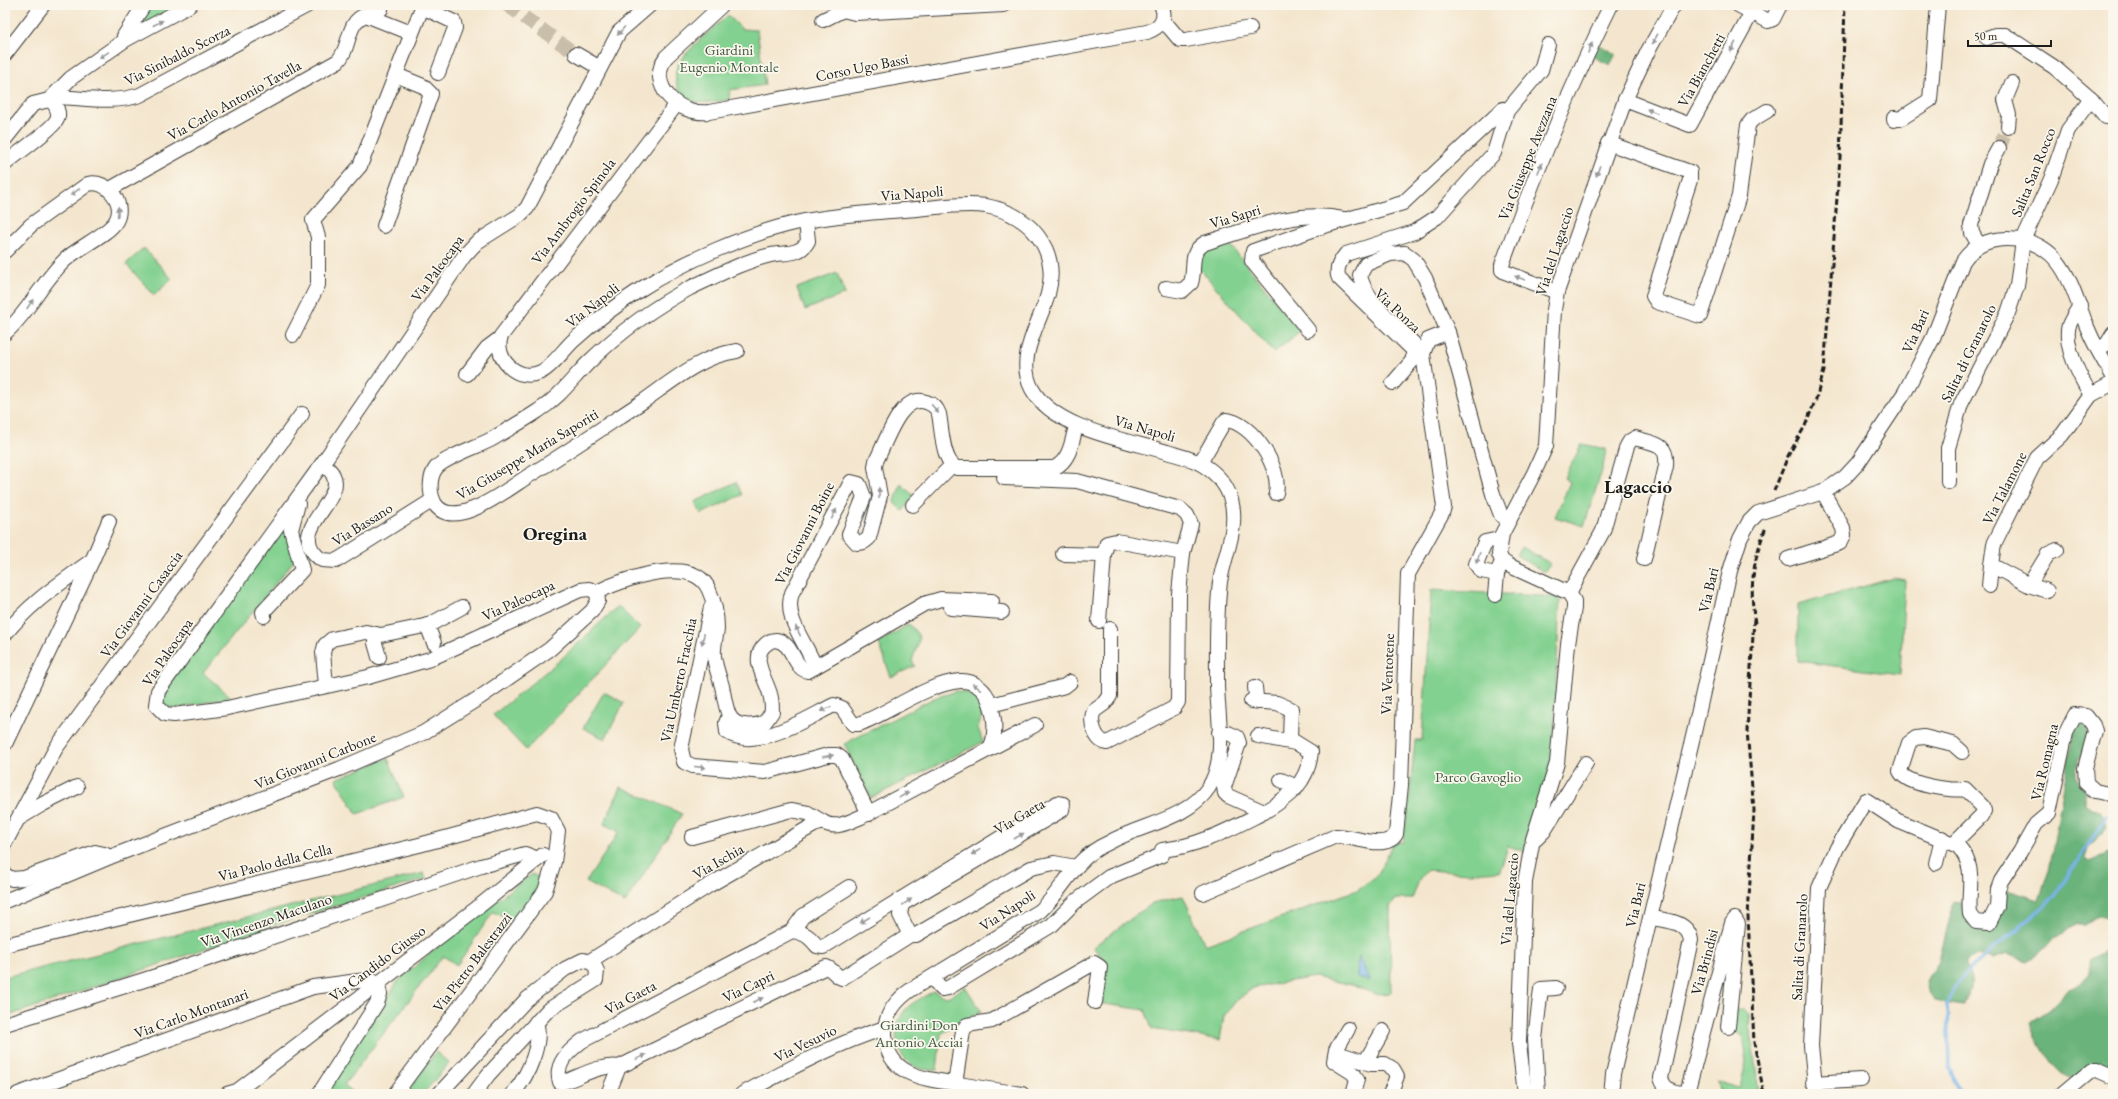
<svg xmlns="http://www.w3.org/2000/svg" width="2118" height="1099" viewBox="0 0 2118 1099" font-family="'EB Garamond',serif">
  <rect width="100%" height="100%" fill="#fbf7ec"/>
  <filter id="ink" filterUnits="userSpaceOnUse"><feTurbulence type="fractalNoise" baseFrequency=".025" numOctaves="2"/><feDisplacementMap in="SourceGraphic" scale="8" xChannelSelector="R" yChannelSelector="G"/><feConvolveMatrix kernelMatrix="1 2 1 2 8 2 1 2 1" color-interpolation-filters="sRGB"/></filter>
  <filter id="wash" filterUnits="userSpaceOnUse"><feTurbulence type="fractalNoise" baseFrequency=".012" numOctaves="4" result="noise"/><feDisplacementMap in="SourceGraphic" scale="16" xChannelSelector="R" yChannelSelector="G"/><feGaussianBlur stdDeviation="0.9" result="paint"/><feColorMatrix in="noise" values="0 0 0 0 0 0 0 0 0 0 0 0 0 0 0 0 0 1.4 0 .05"/><feComposite in="paint" operator="in"/></filter>
  <g filter="url(#wash)">
    <rect width="100%" height="100%" fill="#f4e6ce"/>
    <g fill="#83d190" stroke="#507656">
      <polygon points="151,5 180,5 146,23 140,17"/>
      <path d="M728 15 742 29 757 30 765 85 730 90 729 100C718 101 705 104 695 102 676 98 670 73 681 60 694 43 713 29 728 15Z"/>
      <path d="M1227 241 1300 331 1274 353 1197 266C1200 253 1214 243 1227 241Z"/>
      <polygon points="144,248 172,279 154,295 126,264"/>
      <polygon points="837,273 845,294 805,310 797,288"/>
      <polygon points="1582,444 1606,449 1603,467 1584,526 1555,517 1570,482 1564,478"/>
      <polygon points="736,482 742,495 701,514 695,502"/>
      <polygon points="901,484 914,496 903,511 894,503"/>
      <polygon points="286,524 297,557 203,673 231,697 175,709 167,707 162,703 162,691"/>
      <polygon points="1522,547 1551,564 1544,572 1516,555"/>
      <polygon points="1894,578 1905,580 1900,675 1798,661 1798,605"/>
      <polygon points="1431,590 1560,597 1552,766 1526,852 1508,846 1500,871 1469,873 1427,870 1420,878 1412,899 1395,899 1390,907 1391,993 1375,994 1352,985 1314,977 1253,988 1236,1001 1224,1016 1220,1040 1152,1029 1145,1010 1098,1003 1105,961 1093,947 1152,903 1183,896 1205,945 1357,890 1378,875 1393,843 1403,842 1408,811 1415,740 1422,740"/>
      <polygon points="618,606 640,628 526,750 493,715 559,661"/>
      <polygon points="909,624 920,637 912,661 915,666 891,677 879,643"/>
      <polygon points="957,691 973,694 981,701 983,712 978,728 983,742 871,798 844,744 934,698"/>
      <polygon points="604,692 624,703 605,739 583,728"/>
      <polygon points="388,758 404,797 357,814 336,779"/>
      <polygon points="621,787 682,814 625,903 586,882 619,832 604,824"/>
      <polygon points="424,873 426,879 295,918 5,1017 5,977"/>
      <polygon points="532,874 538,877 540,888 516,922 493,912 457,965 443,956 344,1085 356,1094 324,1094 398,981 463,925"/>
      <path d="M965 986 981 1011 941 1034 937 1070C931 1070 924 1070 918 1068 894 1059 890 1029 905 1010 912 1002 924 997 934 991L945 997 953 995Z"/>
      <polygon points="1734,1010 1744,1010 1749,1015 1759,1094 1720,1094 1717,1083 1740,1087 1746,1062 1742,1035 1730,1031"/>
      <polygon points="436,1052 449,1063 423,1094 406,1094"/>
    </g>
    <g fill="#6ab37a" stroke="#43684b">
      <polygon points="1598,44 1616,54 1610,65 1592,56"/>
      <path d="M2077 719C2103 735 2079 751 2076 771 2075 780 2087 787 2085 803L2102 814 2107 827 2088 848 2085 857 2090 861 2113 851V1071C2104 1073 2078 1080 2070 1078 2053 1073 2035 1038 2031 1022L2049 1010 2058 1002 2066 990 2080 985 2089 975 2088 961 2101 954 2105 948 2104 941 2110 921 2104 917 2097 916 2085 924H2078L2053 939 2041 952 2027 961 2007 954 1993 959 1977 955 1966 961C1966 967 1967 968 1969 973 1975 985 1969 996 1962 1006L1935 1001 1930 995 1927 982 1939 960 1954 902 1962 903 1965 917 1970 922 2002 910 2007 890 2039 900 2049 870 2074 728Z"/>
    </g>
    <polygon fill="#79b4ea" stroke="#4a6883" points="1358,956 1370,979 1369,981 1357,977"/>
    <g fill="none" stroke-linecap="round" stroke-linejoin="round">
      <polyline stroke="#79b4ea" stroke-width="3.5" points="1960,1094 1949,1067 1947,1004 1962,976 2056,896 2106,816"/>
    </g>
  </g>
  <g filter="url(#ink)">
    <g fill="none" stroke-linecap="round" stroke-linejoin="round">
      <g stroke="#c9beaa" stroke-width="14" stroke-dasharray="14 7" stroke-linecap="butt">
        <polyline points="507,5 576,54"/>
        <polyline points="1999,148 2008,127"/>
      </g>
      <defs>
        <g id="minor">
          <polyline points="371,5 381,9"/>
          <path d="M722 5 666 57C646 85 679 116 709 112L1147 32C1159 28 1168 18 1161 5"/>
          <polyline points="839,5 843,10 855,13 1003,5"/>
          <polyline points="1738,5 1768,21 1773,19 1780,5"/>
          <polyline points="422,7 454,22 455,28 438,73"/>
          <polyline points="823,20 843,10"/>
          <polyline points="1162,22 1169,27 1180,40 1186,40 1250,28"/>
          <polyline points="125,40 190,5"/>
          <polyline points="5,54 43,5"/>
          <polyline points="576,54 600,68"/>
          <path d="M53 96 57 97C85 98 113 104 140 95L308 5"/>
          <polyline points="2091,99 2106,117"/>
          <polyline points="49,100 71,78 125,40 124,36 144,5"/>
          <polyline points="1625,100 1690,125 1752,12"/>
          <path d="M676 105 501 336C493 359 518 383 541 372 553 366 564 349 574 340 595 321 618 304 641 289 683 262 747 234 795 223 835 215 877 212 917 209 939 207 964 203 986 206 1029 214 1060 248 1048 294 1040 324 1015 357 1032 389 1054 429 1126 440 1167 452 1179 456 1192 458 1203 465 1216 473 1227 485 1231 500 1239 528 1224 555 1220 582 1216 615 1217 649 1217 682 1217 715 1228 757 1209 787 1187 820 1142 824 1110 842 1099 847 1087 855 1079 864 1065 879 1056 897 1040 911L912 989C896 1000 885 1013 885 1033 886 1077 926 1079 959 1084 980 1088 1001 1091 1022 1094"/>
          <polyline points="1894,120 1894,118 1900,119 1930,100 1938,5"/>
          <polyline points="2008,127 2009,115 2005,100 2012,83"/>
          <path d="M5 139 33 104 49 100C56 103 61 114 56 121 49 132 17 153 5 164"/>
          <polyline points="1608,143 1690,172 1690,180 1653,296 1657,302 1700,316 1739,196 1748,125 1752,120 1767,111"/>
          <path d="M110 189 338 61C351 48 346 21 366 15L411 33"/>
          <polyline points="384,226 431,94 423,86 396,75"/>
          <polyline points="1979,245 1972,233 1971,225 1990,164 1999,148"/>
          <path d="M5 251 31 225 88 184C107 179 126 203 116 221 109 234 77 248 65 260 42 282 29 312 5 333"/>
          <path d="M1166 288 1182 291 1191 283C1196 268 1188 253 1205 243 1250 229 1296 209 1344 219"/>
          <path d="M1557 292 1505 272 1502 270V265C1534 177 1569 89 1611 5"/>
          <path d="M2080 306C2076 312 2072 318 2069 325 2063 345 2081 379 2091 395"/>
          <polyline points="1308,330 1252,261 1253,251 1324,226 1403,203 1503,109 1507,111"/>
          <polyline points="293,335 318,285 318,237 313,220 360,166 423,5"/>
          <polyline points="2098,349 2107,344 2113,334"/>
          <path d="M737 351C703 355 672 381 645 400 607 425 569 451 530 475 510 487 454 533 435 504 429 494 429 477 436 468 444 458 479 446 492 439 507 430 523 421 538 411 559 398 572 379 589 362 618 334 654 307 690 288 716 276 744 261 771 255 785 252 800 256 808 241L806 221"/>
          <polyline points="467,374 487,348 499,339"/>
          <polyline points="1393,383 1413,360 1413,343"/>
          <path d="M1200 463 1224 422 1226 420C1252 422 1282 468 1276 493"/>
          <path d="M322 464C326 467 331 470 333 475 347 501 282 532 322 560L336 561 433 500"/>
          <path d="M1004 478 1077 481 1180 509 1187 515 1191 524 1183 553 1179 594 1178 702 1174 708 1107 743C1095 741 1089 721 1094 711L1105 703 1110 696V629"/>
          <polyline points="1948,482 1948,448 1961,404 2008,313 2017,286 2023,240 2051,179 2068,130 2091,99 2054,67 2005,35 1995,35 1987,38"/>
          <polyline points="913,505 952,465"/>
          <path d="M1508 520 1501 515 1493 494 1448 332 1425 278 1414 260 1405 253 1390 254 1366 264 1360 275C1363 298 1397 326 1413 343L1410 347 1339 278C1335 270 1340 261 1346 254L1414 232 1437 217 1494 153 1507 111 1541 70 1548 45"/>
          <polyline points="2057,550 2048,554 2029,585 1991,565 1994,544 2037,458 2062,435 2091,395 2113,383"/>
          <polyline points="1063,554 1104,555"/>
          <polyline points="1788,559 1840,543 1844,535 1843,528 1823,492"/>
          <polyline points="1497,574 1481,571 1476,564 1485,542 1499,539"/>
          <polyline points="2029,585 2047,591"/>
          <polyline points="1989,586 1991,565"/>
          <polyline points="597,592 589,589 580,590 430,659 368,677 227,708 174,715 165,714 156,705 158,691 322,464 464,256 477,242 520,215 527,208 619,32 650,5"/>
          <path d="M597 592C621 580 694 553 709 590 714 601 717 616 717 629 716 637 713 647 714 656 715 666 719 676 722 686 724 695 725 706 729 715 735 728 755 727 765 722L772 712C772 706 772 700 770 694 766 679 750 658 765 645 768 642 772 640 776 640 794 643 793 669 808 671L924 604 941 599 992 601"/>
          <path d="M1569 593 1603 531 1627 446 1630 441 1635 438C1654 444 1668 442 1666 466L1644 559"/>
          <polyline points="1495,595 1497,574 1500,566"/>
          <polyline points="711,607 681,749 684,762 693,766 765,772 828,755 837,755 842,759 869,814"/>
          <polyline points="951,608 1002,612"/>
          <polyline points="264,616 263,612 302,570 291,530 298,504"/>
          <polyline points="1099,621 1104,555 1107,543 1116,541 1183,553"/>
          <polyline points="427,625 434,643"/>
          <path d="M5 634C31 602 58 585 91 561"/>
          <polyline points="375,634 375,643 379,657"/>
          <path d="M815 667C807 643 783 619 792 593L851 482 859 484 864 497 849 534 857 543 864 542 869 538 880 496 875 467 876 461C886 443 900 393 926 402 933 404 937 408 939 414 942 429 942 462 957 468H1054C1070 461 1072 441 1076 426"/>
          <polyline points="326,685 323,653 325,645 332,639 366,632 381,635 429,625 462,607"/>
          <polyline points="1255,687 1256,697 1259,702"/>
          <polyline points="991,705 1065,686 1070,682"/>
          <path d="M729 716 726 723 727 732C756 752 807 718 834 705L842 708 853 724H859C891 712 926 684 960 681 974 680 986 690 990 703 995 717 996 733 991 748"/>
          <path d="M1219 733H1228L1237 737 1239 743 1224 787 1225 793 1228 796 1264 812C1289 797 1308 783 1311 752L1290 739 1291 709 1277 703 1251 701"/>
          <polyline points="1258,736 1295,743"/>
          <polyline points="5,744 92,561 109,521"/>
          <polyline points="1281,780 1297,787"/>
          <polyline points="18,819 43,804 77,787"/>
          <polyline points="692,837 791,810 808,813 823,822"/>
          <polyline points="1536,839 1544,831 1586,763"/>
          <polyline points="5,843 56,748 302,414"/>
          <path d="M1954 843 1981 816 1984 811 1983 807 1965 789C1952 791 1905 785 1900 771L1909 743 1916 738 1924 737 1953 744 1962 752"/>
          <path d="M1162 850C1200 846 1230 829 1264 812"/>
          <polyline points="1936,863 1942,838"/>
          <polyline points="5,875 12,879 24,878 95,852 104,854 110,857"/>
          <path d="M1203 893 1336 836C1352 835 1385 852 1396 834L1401 785 1408 574 1442 513 1444 507 1423 354 1428 340 1448 332"/>
          <polyline points="5,901 110,857 339,769 423,733 479,698 550,649 592,611 598,601 597,592"/>
          <path d="M1650 918C1666 920 1688 921 1691 940L1661 1078C1664 1089 1674 1094 1685 1092L1688 1089 1732 923 1735 919 1738 924 1728 1027"/>
          <polyline points="792,931 803,916 849,887"/>
          <polyline points="910,935 916,935 1031,868 1054,863 1076,867"/>
          <polyline points="5,945 419,845 537,813 551,818 558,831 554,862 545,891 395,1094"/>
          <path d="M590 961 708 886 814 825 823 822C835 830 849 822 861 817L1035 725"/>
          <polyline points="932,978 942,989 948,988 1052,925 1075,902 1109,877 1162,855"/>
          <polyline points="5,1024 166,973 481,866 525,854 538,859"/>
          <polyline points="1348,1029 1336,1050 1334,1061 1353,1073 1357,1079 1353,1094"/>
          <polyline points="1337,1053 1371,1064 1385,1064 1393,1069 1397,1076 1390,1094"/>
          <polyline points="1365,1062 1383,1031"/>
          <path d="M619 1067C601 1064 581 1076 564 1082H560C554 1064 569 1051 582 1041L792 931C804 932 810 937 817 946L823 947 1057 803 1063 804 1062 810 902 904 900 915 910 935"/>
          <polyline points="1813,1083 1861,1080"/>
          <polyline points="955,1084 963,1031 967,1025 992,1021 1094,963 1100,967 1095,1002"/>
          <path d="M514 1092C528 1076 543 1042 536 1022"/>
          <polyline points="18,1094 313,987 366,980 372,980 378,984"/>
          <polyline points="227,1094 237,1091 477,908 543,855"/>
          <polyline points="319,1094 377,1003 380,994 378,984"/>
          <polyline points="439,1094 526,1000 565,969 583,960 593,963 597,971 596,980 548,1010 488,1075 474,1094"/>
          <path d="M608 1094 619 1067 826 967C833 969 835 976 842 978L910 935"/>
          <path d="M742 1094C789 1069 834 1044 885 1028"/>
          <polyline points="1525,1094 1519,1043 1525,882 1533,839 1557,763 1568,644 1574,608 1574,601 1569,593 1510,566 1502,561 1499,554 1502,534 1534,473 1546,446 1554,310 1557,292 1625,100 1648,51 1674,5"/>
          <polyline points="1538,1094 1535,1039 1541,989 1556,988"/>
          <path d="M1611 1094 1613 1074 1695 728 1730 571 1740 539 1749 522 1758 513 1823 492 1845 477 1858 463 1905 392 1933 338 1963 261C1974 245 1989 239 2007 239 2063 239 2071 286 2087 327 2094 344 2103 360 2113 376"/>
          <path d="M1816 1094 1811 1046 1819 888 1837 848 1866 800 1898 821 1958 846C1978 868 1967 890 1970 914L1976 922 1989 923 1997 907 1998 889 2001 881 2020 852 2036 824 2049 813 2066 733 2075 715 2086 716 2093 725 2095 731 2085 768 2086 783 2095 791 2113 795"/>
          <polyline points="2062,1094 2092,1069 2097,1069 2113,1076"/>
        </g>
      </defs>
      <use href="#minor" stroke="#3c3a37" stroke-width="16"/>
      <use href="#minor" stroke="#fff" stroke-width="14"/>
      <g stroke="#1c1c1c" stroke-width="3" stroke-dasharray="6 3" stroke-linecap="butt">
        <polyline points="1774,491 1788,456 1805,426 1816,399 1824,371 1840,157 1845,5"/>
        <polyline points="1754,619 1747,731 1754,810 1748,916 1754,1043 1764,1094"/>
        <path d="M1755 623C1749 587 1753 561 1766 527"/>
      </g>
    </g>
    <defs><path id="oneway-solid" d="M-6-.8H1V-3.2L6.5 0L1 3.2V.8H-6Z"/></defs>
    <g fill="#999">
      <use href="#oneway-solid" transform="translate(158 23) rotate(-28)"/>
      <use href="#oneway-solid" transform="translate(621 31) rotate(131)"/>
      <use href="#oneway-solid" transform="translate(1655 39) rotate(119)"/>
      <use href="#oneway-solid" transform="translate(1733 47) rotate(119)"/>
      <use href="#oneway-solid" transform="translate(1590 48) rotate(-67)"/>
      <use href="#oneway-solid" transform="translate(104 55) rotate(145)"/>
      <use href="#oneway-solid" transform="translate(1652 111) rotate(-159)"/>
      <use href="#oneway-solid" transform="translate(1540 168) rotate(-68)"/>
      <use href="#oneway-solid" transform="translate(1598 171) rotate(109)"/>
      <use href="#oneway-solid" transform="translate(75 192) rotate(144)"/>
      <use href="#oneway-solid" transform="translate(118 212) rotate(-86)"/>
      <use href="#oneway-solid" transform="translate(1520 278) rotate(-159)"/>
      <use href="#oneway-solid" transform="translate(30 304) rotate(-56)"/>
      <use href="#oneway-solid" transform="translate(935 409) rotate(51)"/>
      <use href="#oneway-solid" transform="translate(879 493) rotate(-91)"/>
      <use href="#oneway-solid" transform="translate(834 514) rotate(-64)"/>
      <use href="#oneway-solid" transform="translate(1478 558) rotate(109)"/>
      <use href="#oneway-solid" transform="translate(798 631) rotate(-116)"/>
      <use href="#oneway-solid" transform="translate(703 639) rotate(102)"/>
      <use href="#oneway-solid" transform="translate(977 687) rotate(-146)"/>
      <use href="#oneway-solid" transform="translate(826 709) rotate(154)"/>
      <use href="#oneway-solid" transform="translate(828 756) rotate(-9)"/>
      <use href="#oneway-solid" transform="translate(700 767) rotate(5)"/>
      <use href="#oneway-solid" transform="translate(904 795) rotate(-29)"/>
      <use href="#oneway-solid" transform="translate(1019 836) rotate(-30)"/>
      <use href="#oneway-solid" transform="translate(976 852) rotate(149)"/>
      <use href="#oneway-solid" transform="translate(907 902) rotate(-34)"/>
      <use href="#oneway-solid" transform="translate(865 920) rotate(148)"/>
      <use href="#oneway-solid" transform="translate(758 1000) rotate(-26)"/>
      <use href="#oneway-solid" transform="translate(641 1057) rotate(-26)"/>
    </g>
  </g>
  <g text-anchor="middle" dominant-baseline="central" stroke-width="3.5" stroke-linejoin="round" paint-order="stroke">
    <g font-size="15" fill="#405b45" stroke="#fbf7ec">
      <text x="729" y="49">Giardini<tspan x="729" dy="17">Eugenio Montale</tspan></text>
      <text x="1478" y="776">Parco Gavoglio</text>
      <text x="919" y="1024">Giardini Don<tspan x="919" dy="17">Antonio Acciai</tspan></text>
    </g>
    <g font-size="15" fill="#1c1c1c" stroke="#fbf7ec">
      <text transform="translate(177 55) rotate(-27)">Via Sinibaldo Scorza</text>
      <text transform="translate(862 67) rotate(-11)">Corso Ugo Bassi</text>
      <text transform="translate(1701 70) rotate(-61)">Via Bianchetti</text>
      <text transform="translate(234 100) rotate(-29)">Via Carlo Antonio Tavella</text>
      <text transform="translate(1527 158) rotate(-68)">Via Giuseppe Avezzana</text>
      <text transform="translate(2033 172) rotate(-68)">Salita San Rocco</text>
      <text transform="translate(912 193) rotate(-5)">Via Napoli</text>
      <text transform="translate(573 211) rotate(-53)">Via Ambrogio Spinola</text>
      <text transform="translate(1235 216) rotate(-17)">Via Sapri</text>
      <text transform="translate(1554 251) rotate(-72)">Via del Lagaccio</text>
      <text transform="translate(437 268) rotate(-54)">Via Paleocapa</text>
      <text transform="translate(592 305) rotate(-38)">Via Napoli</text>
      <text transform="translate(1398 310) rotate(43)">Via Ponza</text>
      <text transform="translate(1915 331) rotate(-66)">Via Bari</text>
      <text transform="translate(1968 353) rotate(-64)">Salita di Granarolo</text>
      <text transform="translate(1145 428) rotate(16)">Via Napoli</text>
      <text transform="translate(527 454) rotate(-31)">Via Giuseppe Maria Saporiti</text>
      <text transform="translate(2004 488) rotate(-63)">Via Talamone</text>
      <text transform="translate(362 524) rotate(-32)">Via Bassano</text>
      <text transform="translate(804 533) rotate(-63)">Via Giovanni Boine</text>
      <text transform="translate(1708 590) rotate(-77)">Via Bari</text>
      <text transform="translate(518 600) rotate(-25)">Via Paleocapa</text>
      <text transform="translate(141 604) rotate(-54)">Via Giovanni Casaccia</text>
      <text transform="translate(167 652) rotate(-56)">Via Paleocapa</text>
      <text transform="translate(1387 674) rotate(-88)">Via Ventotene</text>
      <text transform="translate(678 680) rotate(-78)">Via Umberto Fracchia</text>
      <text transform="translate(315 760) rotate(-22)">Via Giovanni Carbone</text>
      <text transform="translate(2044 762) rotate(-77)">Via Romagna</text>
      <text transform="translate(1019 816) rotate(-31)">Via Gaeta</text>
      <text transform="translate(718 861) rotate(-30)">Via Ischia</text>
      <text transform="translate(275 862) rotate(-14)">Via Paolo della Cella</text>
      <text transform="translate(1509 899) rotate(-85)">Via del Lagaccio</text>
      <text transform="translate(1635 905) rotate(-77)">Via Bari</text>
      <text transform="translate(1007 910) rotate(-33)">Via Napoli</text>
      <text transform="translate(266 920) rotate(-19)">Via Vincenzo Maculano</text>
      <text transform="translate(1799 947) rotate(-87)">Salita di Granarolo</text>
      <text transform="translate(472 962) rotate(-53)">Via Pietro Balestrazzi</text>
      <text transform="translate(1704 962) rotate(-75)">Via Brindisi</text>
      <text transform="translate(377 963) rotate(-37)">Via Candido Giusso</text>
      <text transform="translate(748 986) rotate(-26)">Via Capri</text>
      <text transform="translate(630 997) rotate(-28)">Via Gaeta</text>
      <text transform="translate(191 1013) rotate(-20)">Via Carlo Montanari</text>
      <text transform="translate(805 1043) rotate(-26)">Via Vesuvio</text>
    </g>
    <g font-size="19" font-weight="bold" fill="#1c1c1c" stroke="#fbf7ec">
      <text x="1638" y="486">Lagaccio</text>
      <text x="555" y="533">Oregina</text>
    </g>
  </g>
  <rect width="2118" height="1099" fill="none" stroke="#fbf7ec" stroke-width="20"/>
  <path d="M1968 40v6h83v-6" fill="none" stroke="#1c1c1c" stroke-width="2"/>
  <text x="1974" y="40" font-size="12" fill="#1c1c1c" stroke="#fbf7ec" stroke-width="3" paint-order="stroke">50 m</text>
</svg>
